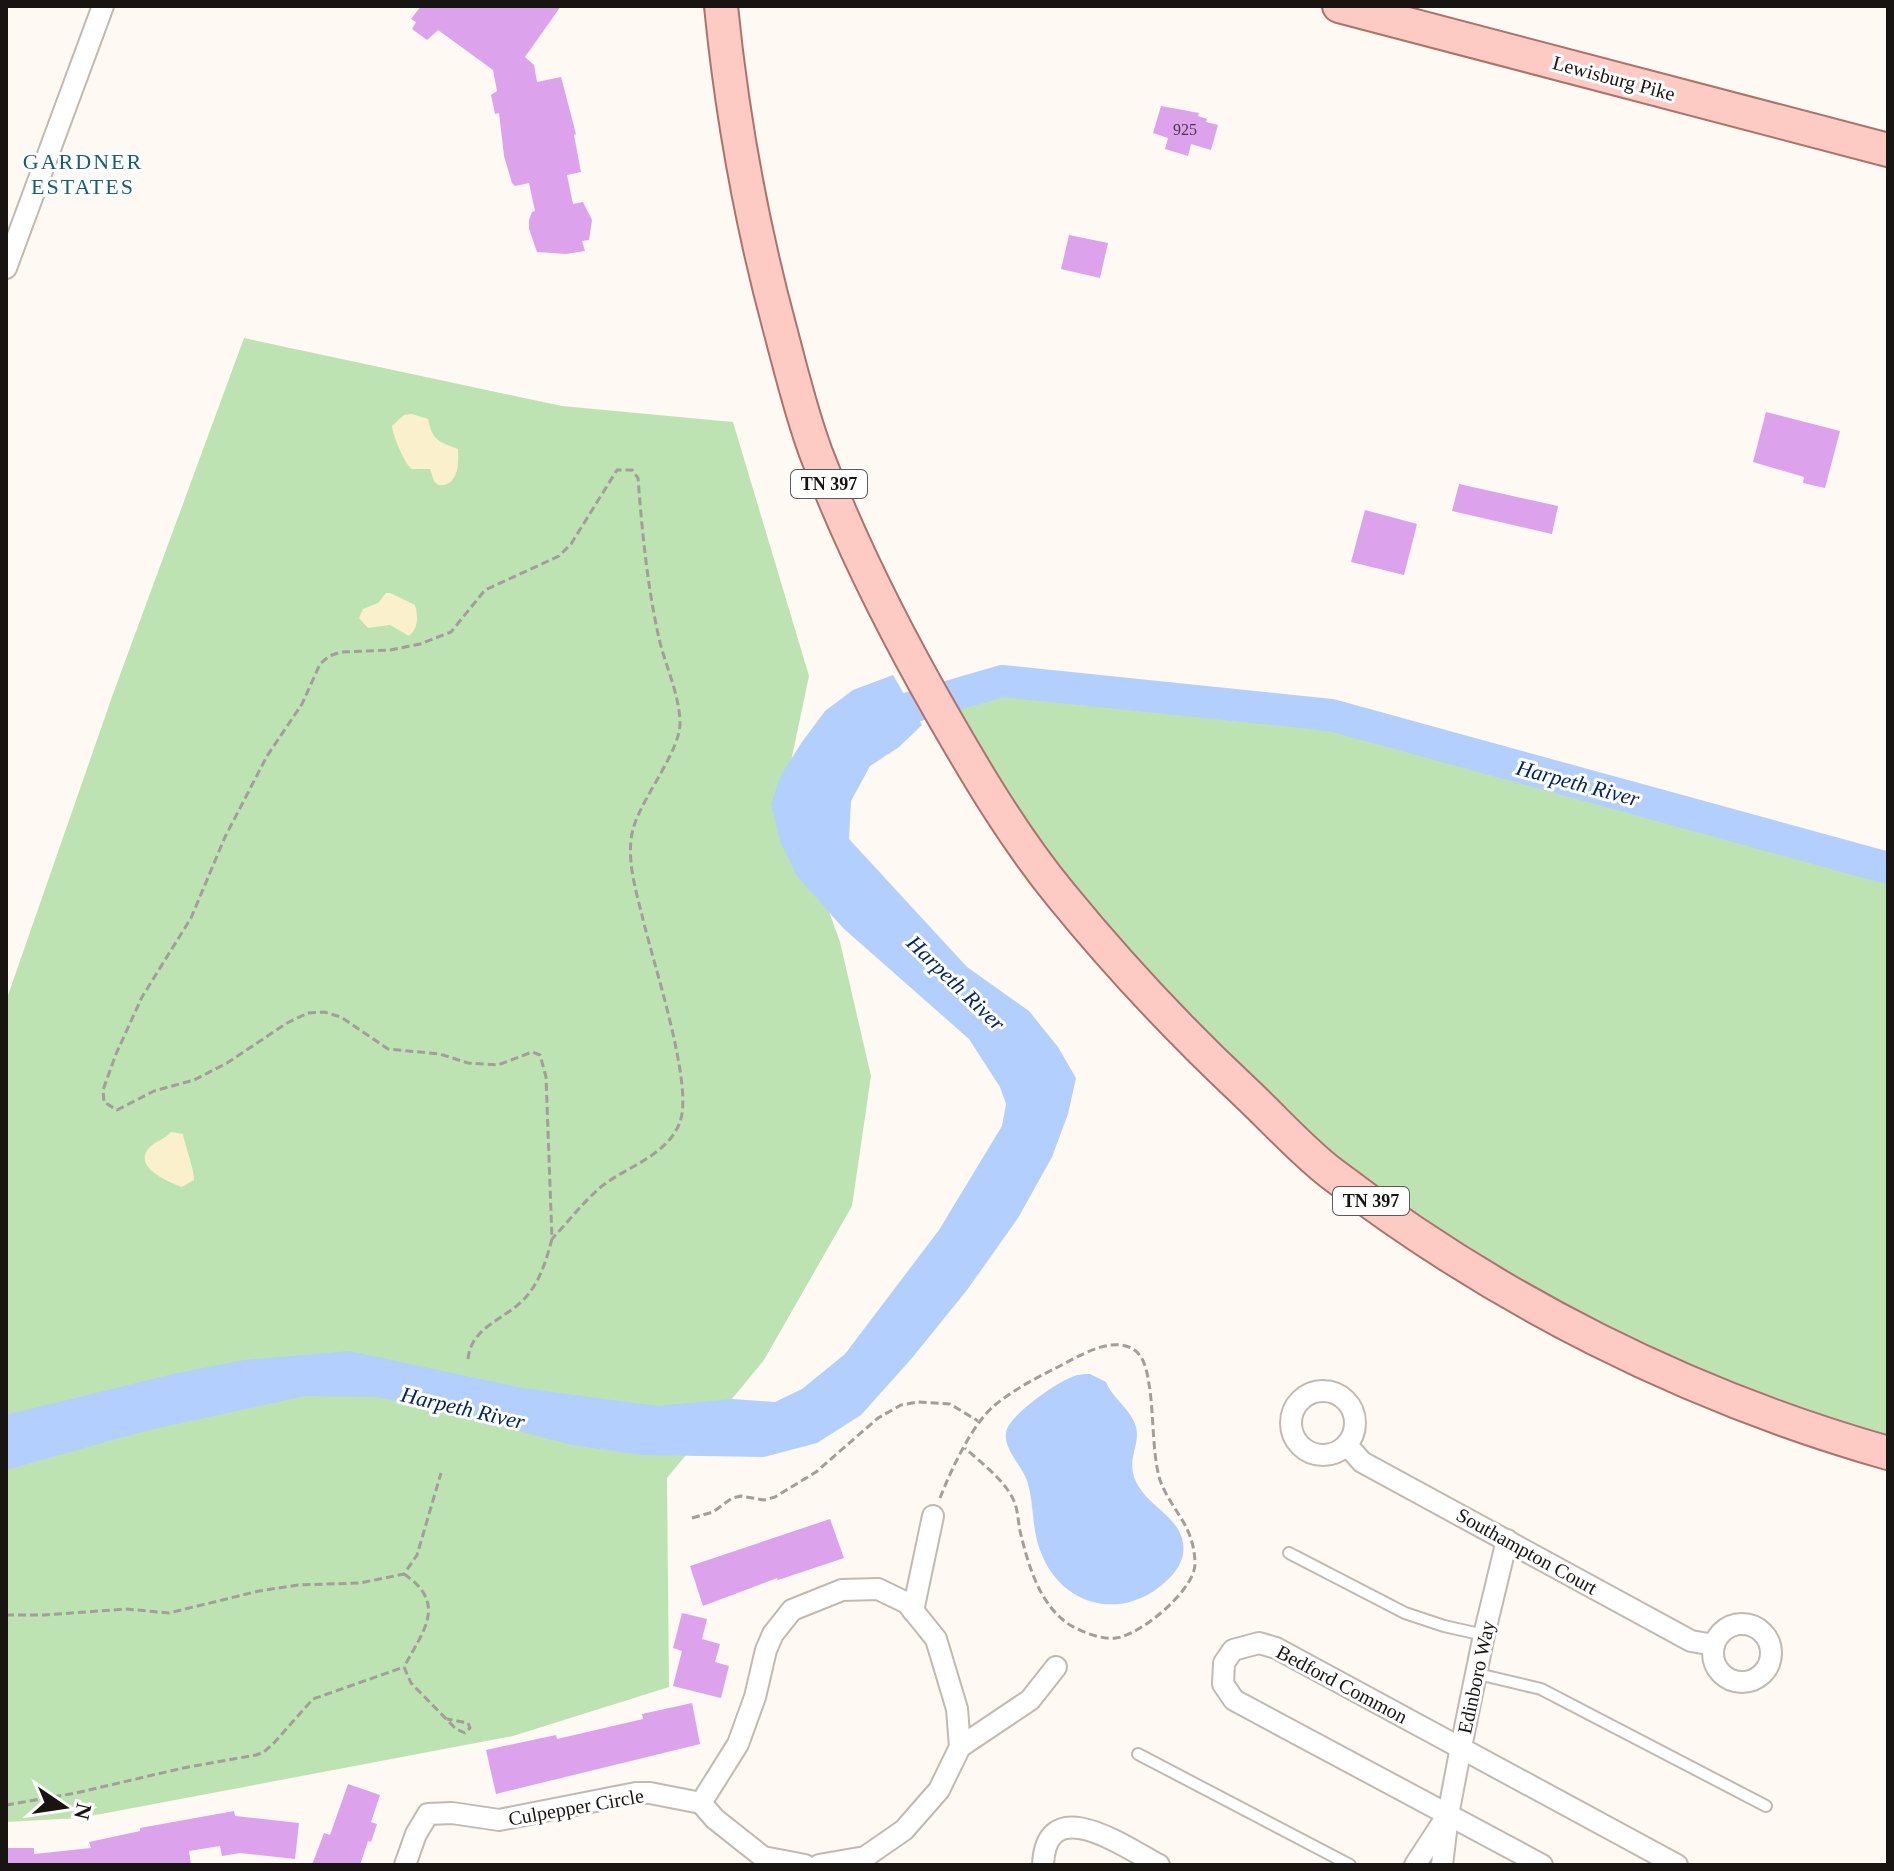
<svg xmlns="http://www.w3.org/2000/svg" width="1894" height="1871" viewBox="0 0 1894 1871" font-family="'Times New Roman',serif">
  <rect width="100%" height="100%" fill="#fef9f3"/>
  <g fill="#bee3b2">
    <polygon points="244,338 562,406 733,422 809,676 785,790 840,942 871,1076 852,1206 764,1360 667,1478 669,1687 513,1736 80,1818 6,1822 6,1001 113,694"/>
    <polygon points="1002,681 1331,715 1888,868 1888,1453 1766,1413 1421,1236 1186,1036 936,704"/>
  </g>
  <g fill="#faf0cb">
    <path d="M412 414 428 419C432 440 439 442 458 449 459 465 458 487 438 485L434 481 430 469H412C404 464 393 435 392 426L404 415Z"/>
    <path d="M386 593H390L415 605C418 616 419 627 409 636L390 625 368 628 359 618 363 609 378 603Z"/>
    <path d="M171 1132 183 1134C185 1146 195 1171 194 1180L182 1187C168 1182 131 1166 150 1147 156 1141 165 1139 171 1132Z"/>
  </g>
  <g fill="#b2cffd">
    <polygon points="893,675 922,725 899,747 870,766 851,801 849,839 967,967 1029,1011 1058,1047 1076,1078 1068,1114 1052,1157 1018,1218 967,1290 912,1358 861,1415 817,1443 764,1457 641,1455 572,1445 432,1408 376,1397 305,1396 145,1431 6,1470 6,1415 173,1374 244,1360 349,1351 523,1388 657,1406 732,1399 775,1402 802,1389 845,1354 939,1230 1002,1126 1006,1104 1000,1087 969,1039 843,928 797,876 781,844 771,804 781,775 802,742 825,711 853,690"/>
    <path d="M1090 1374 1106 1382C1113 1399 1131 1409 1136 1427 1141 1448 1123 1461 1139 1487 1150 1506 1180 1519 1183 1543 1186 1563 1172 1577 1158 1588 1114 1621 1058 1602 1040 1550 1032 1529 1034 1505 1028 1484 1024 1467 1000 1447 1007 1429 1012 1414 1057 1382 1072 1377 1078 1374 1084 1374 1090 1374Z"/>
  </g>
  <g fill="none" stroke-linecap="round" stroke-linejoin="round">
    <polyline stroke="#b2cffd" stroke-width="32" points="874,722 878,717 1002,681 1331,715 1888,868"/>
  </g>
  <g fill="#dca2eb">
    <polygon points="421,6 561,6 525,57 534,65 537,82 561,77 576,134 574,135 581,172 567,175 573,204 583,202 592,220 589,240 582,241 585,251 566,254 537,252 529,229 529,220 532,212 535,211 529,183 515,186 512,183 504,156 499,113 495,114 491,95 497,91 493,70 438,30 427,40 412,29 416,22 411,19"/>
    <polygon points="1161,106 1199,113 1198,116 1207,119 1206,122 1218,125 1211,150 1191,144 1188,156 1165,149 1168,138 1153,133"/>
    <polygon points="1069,235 1108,243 1100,278 1061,269"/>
    <polygon points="1766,412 1840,431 1825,488 1803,483 1804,477 1753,462"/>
    <polygon points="1459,484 1558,506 1552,534 1452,511"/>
    <polygon points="1365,510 1417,524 1404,575 1351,562"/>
    <polygon points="830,1519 844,1558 778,1580 777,1578 703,1606 690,1566"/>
    <polygon points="682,1613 707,1619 702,1639 720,1644 715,1662 729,1666 721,1698 673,1686 682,1651 673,1648"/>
    <polygon points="692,1703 700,1744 496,1794 486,1750 556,1735 557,1739 643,1719 642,1714"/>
    <polygon points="348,1784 380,1795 371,1822 377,1824 371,1842 368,1841 360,1865 312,1865 324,1833 330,1835"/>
    <polygon points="234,1811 235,1816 299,1823 295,1859 240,1853 222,1856 220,1846 189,1851 191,1865 6,1865 6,1848 34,1848 34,1854 91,1848 89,1842 140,1831 140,1828"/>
  </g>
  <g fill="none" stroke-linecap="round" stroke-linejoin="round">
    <defs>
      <g id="lane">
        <polyline points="1289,1553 1405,1613 1444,1626 1484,1635"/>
        <polyline points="1478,1674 1541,1689 1766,1806"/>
        <polyline points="1138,1754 1350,1865"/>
      </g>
      <g id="street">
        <polyline points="6,268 103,6"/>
        <circle cx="1323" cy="1423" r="32"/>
        <polyline points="1347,1445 1362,1462 1691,1641 1714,1645"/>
        <polyline points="913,1611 933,1516"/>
        <circle cx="1742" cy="1653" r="29"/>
        <polyline points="960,1747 1030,1700 1056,1667"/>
        <polyline points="701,1803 738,1744 755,1697 766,1650 773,1634 792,1610 842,1590 878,1589 907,1603 936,1639 957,1709 960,1747 939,1790 904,1830 865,1857 819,1865"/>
        <polyline points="405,1865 416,1834 428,1814 452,1813 499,1820 636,1793 650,1793 701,1803 715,1819 763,1857 805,1865"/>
        <path d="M1043 1865C1046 1790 1126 1848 1159 1865"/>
        <polyline points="1415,1865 1445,1819"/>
        <polyline points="1442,1865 1448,1815 1461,1747 1484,1635 1507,1540"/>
        <polyline points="1542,1865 1234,1700 1223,1684 1224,1663 1233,1650 1259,1643 1276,1648 1677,1865"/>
      </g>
      <g id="primary">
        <path d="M721 6C732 116 751 222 780 329 791 370 801 413 816 453 850 543 893 628 941 712 977 775 1015 839 1061 895 1118 965 1179 1030 1244 1091 1273 1118 1300 1149 1331 1173 1497 1300 1687 1396 1888 1453"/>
        <polyline points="1339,6 1888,150"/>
      </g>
    </defs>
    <use href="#lane" stroke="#c2b9b1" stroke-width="14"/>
    <use href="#street" stroke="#c2b9b1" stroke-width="24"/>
    <use href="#primary" stroke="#ab736c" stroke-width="36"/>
    <g stroke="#a39e9a" stroke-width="3" stroke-dasharray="8 4" stroke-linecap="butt">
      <path d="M468 1359C471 1324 511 1319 530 1292 542 1276 547 1257 552 1239L546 1077 540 1055 532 1052 498 1065 468 1063 440 1054 388 1049 341 1017 324 1012 308 1013 287 1023 227 1063 194 1080 154 1091 117 1110 104 1102 103 1090 116 1054 142 997 191 918 225 837 267 756 302 704 320 664 329 656 341 652 390 650 420 644 451 632 485 590 559 556 571 544 617 470H632L638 478C642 530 647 583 658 634 664 663 679 692 680 722 681 750 643 796 634 826 625 853 635 888 642 915 652 960 694 1084 680 1122 668 1155 628 1166 602 1186 583 1202 569 1221 552 1239"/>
      <path d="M940 1498C951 1470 972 1424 995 1405 1012 1391 1032 1380 1052 1370 1073 1360 1107 1336 1131 1348 1144 1354 1147 1371 1149 1384 1154 1413 1152 1454 1160 1480 1171 1511 1194 1524 1195 1563 1196 1589 1141 1635 1116 1638 1102 1640 1082 1632 1070 1625 1039 1605 1028 1564 1020 1531 1018 1521 1018 1510 1014 1501 1005 1480 981 1463 965 1448"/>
      <polyline points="692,1518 713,1512 732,1498 741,1496 764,1500 775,1497 816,1472 878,1418 901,1405 917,1402 950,1404 978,1421"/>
      <path d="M404 1574C448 1604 423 1631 404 1667L411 1683 456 1729 465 1733 470 1728 468 1723 447 1719"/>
      <polyline points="6,1615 44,1615 126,1609 169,1613 259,1591 298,1585 360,1583 404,1574 417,1555 441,1473"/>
      <polyline points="6,1805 76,1793 183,1768 256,1755 264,1752 273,1744 313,1699 404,1667"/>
    </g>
    <use href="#lane" stroke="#fff" stroke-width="10"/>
    <use href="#street" stroke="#fff" stroke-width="20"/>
    <use href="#primary" stroke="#fdcac4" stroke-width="32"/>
  </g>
  <g text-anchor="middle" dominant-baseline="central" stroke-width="6" stroke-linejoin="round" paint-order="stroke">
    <g font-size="16" fill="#483848">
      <text x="1185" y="129">925</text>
    </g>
    <g fill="#fff" stroke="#5d5a58" stroke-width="2">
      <rect x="791" y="470" width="76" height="28" rx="6"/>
      <rect x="1333" y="1187" width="76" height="28" rx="6"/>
    </g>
    <g font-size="18" font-weight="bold" fill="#171411">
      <text x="829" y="484">TN 397</text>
      <text x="1371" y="1201">TN 397</text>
    </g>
    <g font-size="20" fill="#171411" stroke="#fff">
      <text transform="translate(1614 78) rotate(15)">Lewisburg Pike</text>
      <text transform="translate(1527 1551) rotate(29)">Southampton Court</text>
      <text transform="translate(1476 1677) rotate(-78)">Edinboro Way</text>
      <text transform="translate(1342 1684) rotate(28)">Bedford Common</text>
      <text transform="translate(576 1807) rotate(-10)">Culpepper Circle</text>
    </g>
    <g font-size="22" letter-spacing="2" fill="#155f79" stroke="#fff">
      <text x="83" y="161">GARDNER<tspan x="83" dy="25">ESTATES</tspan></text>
    </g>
    <g font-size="22" font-style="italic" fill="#002665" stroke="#fff">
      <text transform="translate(1578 783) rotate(15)">Harpeth River</text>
      <text transform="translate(956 983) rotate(44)">Harpeth River</text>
      <text transform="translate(463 1408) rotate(13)">Harpeth River</text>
    </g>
  </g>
  <rect width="1894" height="1871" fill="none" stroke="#171411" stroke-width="16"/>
  <g transform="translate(64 1807) rotate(103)" stroke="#ffffff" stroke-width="6" paint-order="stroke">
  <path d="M0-6L14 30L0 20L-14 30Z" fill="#171411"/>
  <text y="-12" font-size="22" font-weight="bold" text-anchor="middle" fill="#171411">N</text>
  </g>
</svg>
